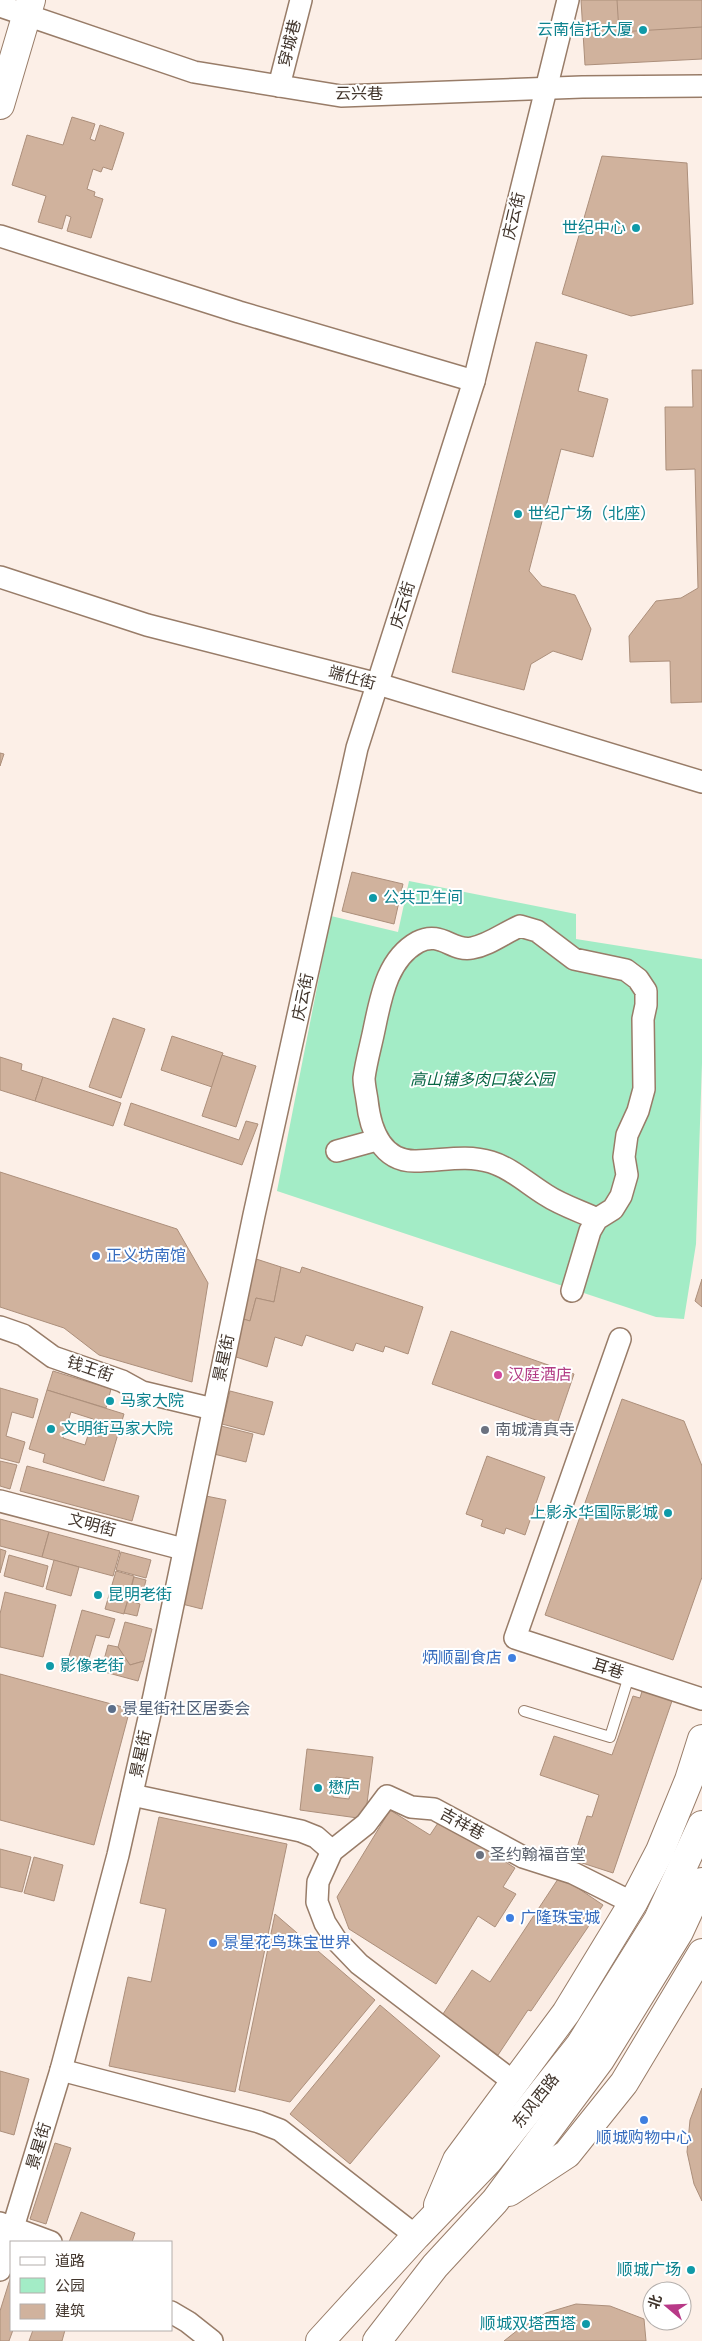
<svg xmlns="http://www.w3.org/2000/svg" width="702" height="2341" viewBox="0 0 702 2341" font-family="Spectral,'Noto Sans SC',serif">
  <rect width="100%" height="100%" fill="#fcefe7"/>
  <polygon fill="#a3ecc6" points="409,881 576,914 576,939 702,959 702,1063 696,1244 684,1319 656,1317 277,1191 331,916 398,932"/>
  <g fill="#d0b29d" stroke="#ac8f7b" fill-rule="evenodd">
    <polygon points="581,0 702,0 702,59 585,65"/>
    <polygon points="617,0 702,0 702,27 619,32"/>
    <polygon points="72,117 95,124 90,139 95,141 100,125 124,133 112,170 103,167 101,172 93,169 87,189 95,192 94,196 103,199 91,238 67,231 71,217 66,215 62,229 38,222 46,196 12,185 27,135 63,145"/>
    <polygon points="602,156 687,163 693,304 631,316 562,294"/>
    <polygon points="536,342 587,355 578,391 608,399 593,457 561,449 529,571 542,586 575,595 591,629 582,660 553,651 531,664 524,690 452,672"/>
    <polygon points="692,370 702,370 702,702 671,703 670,661 630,662 629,636 656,601 681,598 698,588 695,469 666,470 665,407 693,407"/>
    <polygon points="0,753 4,754 0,766"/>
    <polygon points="352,872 403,884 394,924 342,911"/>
    <polygon points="113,1018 145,1029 121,1098 89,1087"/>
    <polygon points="172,1036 223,1053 212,1087 161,1070"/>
    <polygon points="222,1055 256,1066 236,1127 202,1116"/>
    <polygon points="0,1057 22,1064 21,1070 43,1077 35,1101 0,1090"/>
    <polygon points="43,1077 121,1103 113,1126 35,1101"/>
    <polygon points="131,1103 239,1140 246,1121 258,1124 242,1165 124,1125"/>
    <polygon points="0,1172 177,1229 208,1283 192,1382 99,1355 64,1328 0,1307"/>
    <polygon points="253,1258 281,1267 274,1302 256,1298 250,1321 240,1318"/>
    <polygon points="281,1267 300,1273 302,1267 423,1307 408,1354 385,1346 383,1352 356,1343 353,1351 306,1335 302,1346 275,1337 267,1367 230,1355 240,1318 250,1321 256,1298 274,1302"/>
    <polygon points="702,1279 702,1307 695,1301"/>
    <polygon points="451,1331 574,1374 556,1427 432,1384"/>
    <polygon points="53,1371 111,1389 106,1408 47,1390"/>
    <polygon points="0,1388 38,1399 33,1418 12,1412 6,1436 25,1442 19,1463 0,1458"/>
    <path d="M47 1390 124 1414 104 1481 43 1462 45 1454 29 1449ZM71 1412 93 1419 85 1445 63 1438Z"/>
    <polygon points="230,1391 273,1402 264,1435 222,1424"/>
    <polygon points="622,1399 684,1421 702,1466 702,1577 673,1660 545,1615"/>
    <polygon points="221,1426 253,1434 246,1462 214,1454"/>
    <polygon points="487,1456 545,1477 525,1535 506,1528 504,1534 481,1526 483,1520 466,1514"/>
    <polygon points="0,1461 17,1465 10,1489 0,1486"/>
    <polygon points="27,1466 139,1496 132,1521 20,1491"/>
    <polygon points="201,1495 226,1500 202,1609 178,1603"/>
    <polygon points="0,1519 49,1532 42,1557 0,1546"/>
    <polygon points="49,1532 120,1551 113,1576 42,1557"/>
    <polygon points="0,1549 6,1551 0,1573"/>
    <polygon points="121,1552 151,1560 146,1578 116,1570"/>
    <polygon points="9,1555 48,1566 43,1587 4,1576"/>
    <polygon points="54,1560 79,1567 71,1596 46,1589"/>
    <polygon points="116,1571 134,1576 124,1614 105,1609"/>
    <polygon points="134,1577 146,1580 143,1592 131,1589"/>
    <polygon points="5,1592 56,1605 43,1657 0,1647 0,1614"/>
    <polygon points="128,1600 140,1604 137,1616 124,1613"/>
    <polygon points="82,1610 115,1619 109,1638 96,1635 87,1665 68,1660"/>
    <polygon points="125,1622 152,1629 144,1661 130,1665 118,1647"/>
    <polygon points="108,1645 118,1647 130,1665 144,1661 138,1681 101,1671"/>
    <polygon points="0,1674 130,1709 94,1845 0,1820"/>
    <polygon points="643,1688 673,1698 613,1873 573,1860 587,1816 592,1817 599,1795 540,1775 554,1736 612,1755 633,1696 640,1698"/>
    <path d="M307 1749 373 1757 365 1819 300 1810ZM336 1777 352 1779 349 1799 333 1797Z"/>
    <polygon points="390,1810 430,1835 440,1820 515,1868 503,1887 516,1894 495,1927 478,1916 436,1984 349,1929 337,1897"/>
    <polygon points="159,1817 287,1844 235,2092 109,2066 128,1977 151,1982 166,1909 140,1903"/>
    <polygon points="0,1849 31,1857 22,1892 0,1887"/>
    <polygon points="34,1857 63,1865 54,1901 24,1893"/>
    <polygon points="560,1876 603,1905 531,2011 528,2010 498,2055 441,2017 472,1970 490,1982"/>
    <polygon points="275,1914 375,2000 290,2102 239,2090"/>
    <polygon points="380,2005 440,2056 350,2164 290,2114"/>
    <polygon points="0,2071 29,2079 14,2135 0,2131"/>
    <polygon points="702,2088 702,2201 694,2184 687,2152 690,2120"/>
    <polygon points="55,2143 71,2148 46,2224 30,2219"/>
    <polygon points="81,2212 135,2233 132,2242 69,2242"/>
    <polygon points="11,2276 13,2330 9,2341 0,2341 0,2311"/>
    <polygon points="576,2304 610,2306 644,2319 646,2341 504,2341 519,2329 546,2313"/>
    <polygon points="33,2330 65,2330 62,2341 29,2341"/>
  </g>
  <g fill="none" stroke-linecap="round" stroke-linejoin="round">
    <defs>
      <polyline id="lane" points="524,1711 610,1737 629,1676"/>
      <g id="street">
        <polyline points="0,6 194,72 341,96 582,87 702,86"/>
        <polyline points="279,86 301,0"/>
        <polyline points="0,236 239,312 474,381"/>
        <polyline points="0,577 147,625 378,684 702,782"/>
        <polyline points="337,1151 377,1140"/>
        <path d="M572 1291 590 1231 597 1219 613 1209 621 1196 627 1175 624 1157 627 1135 638 1111 644 1089 643 1019 646 1005V991L638 979 626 970 574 959 537 931 520 926C504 933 489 945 472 948 452 952 441 930 418 942 387 959 381 997 374 1030 371 1045 366 1062 364 1078 364 1085 366 1093 367 1100 370 1128 381 1162 416 1161 442 1161 465 1154 491 1162 511 1168 528 1184 546 1195 561 1205 580 1211 597 1219"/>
        <polyline points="0,1327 23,1335 53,1357 122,1381 142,1392 213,1409"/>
        <polyline points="620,1339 515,1638 702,1699"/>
        <polyline points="0,1501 183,1549"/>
        <polyline points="132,1795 301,1831 316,1837 332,1851"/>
        <polyline points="61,2070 259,2122 280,2130 416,2236"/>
        <polyline points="515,2083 359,1964 336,1940 325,1923 317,1902 318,1882 332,1851 366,1824 387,1796 411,1807 434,1809 523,1857 573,1873 633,1903"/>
        <polyline points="0,2223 51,2242"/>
        <polyline points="0,2270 61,2070 118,1855 154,1696 254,1215 357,748 474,381 568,0"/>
        <polyline points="171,2312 188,2322 212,2341"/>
      </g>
      <g id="secondary">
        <polyline points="0,105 31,0"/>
        <polyline points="509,2192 567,2154 624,2083 702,1953"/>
        <polyline points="438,2205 457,2160 566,2013 633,1903 660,1851 689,1780 702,1739"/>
        <polyline points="320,2341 416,2236 488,2161 580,2045 658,1920 702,1825"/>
        <polyline points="377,2341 435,2266 495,2201 600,2060 679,1932 702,1882"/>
      </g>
    </defs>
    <use href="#lane" stroke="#987c68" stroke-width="12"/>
    <use href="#street" stroke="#987c68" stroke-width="24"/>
    <use href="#secondary" stroke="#987c68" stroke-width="30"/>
    <use href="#lane" stroke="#fff" stroke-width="10"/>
    <use href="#street" stroke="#fff" stroke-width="21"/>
    <use href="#secondary" stroke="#fff" stroke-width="28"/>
  </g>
  <g fill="#0f9aa8" stroke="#fff" stroke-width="2">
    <circle cx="643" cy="30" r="5"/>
    <circle cx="636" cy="228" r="5"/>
    <circle cx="518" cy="514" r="5"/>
    <circle cx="373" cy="898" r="5"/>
    <circle cx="110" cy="1401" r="5"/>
    <circle cx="51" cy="1429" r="5"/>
    <circle cx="668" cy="1513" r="5"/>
    <circle cx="98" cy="1595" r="5"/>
    <circle cx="50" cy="1666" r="5"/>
    <circle cx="318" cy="1788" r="5"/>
    <circle cx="691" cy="2270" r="5"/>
    <circle cx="586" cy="2324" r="5"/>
  </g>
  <g fill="#3f7fe0" stroke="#fff" stroke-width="2">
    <circle cx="96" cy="1256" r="5"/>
    <circle cx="512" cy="1658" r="5"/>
    <circle cx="510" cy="1918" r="5"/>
    <circle cx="213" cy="1943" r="5"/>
    <circle cx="644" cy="2120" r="5"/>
  </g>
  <circle fill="#d1479c" stroke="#fff" stroke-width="2" cx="498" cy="1375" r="5"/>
  <g fill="#6b7280" stroke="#fff" stroke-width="2">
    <circle cx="485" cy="1430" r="5"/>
    <circle cx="480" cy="1855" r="5"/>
  </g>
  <circle fill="#5c6f8a" stroke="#fff" stroke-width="2" cx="112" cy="1709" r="5"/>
  <g text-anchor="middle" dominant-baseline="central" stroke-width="4" stroke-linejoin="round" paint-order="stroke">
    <g font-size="16" fill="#0d838f" stroke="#fff" text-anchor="start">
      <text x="633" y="30" text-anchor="end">云南信托大厦</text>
      <text x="626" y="228" text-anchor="end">世纪中心</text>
      <text x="528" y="514">世纪广场（北座）</text>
      <text x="383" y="898">公共卫生间</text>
      <text x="120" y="1401">马家大院</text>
      <text x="61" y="1429">文明街马家大院</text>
      <text x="658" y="1513" text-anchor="end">上影永华国际影城</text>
      <text x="108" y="1595">昆明老街</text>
      <text x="60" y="1666">影像老街</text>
      <text x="328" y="1788">懋庐</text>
      <text x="681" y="2270" text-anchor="end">顺城广场</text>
      <text x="576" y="2324" text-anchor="end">顺城双塔西塔</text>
    </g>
    <g font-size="16" fill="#41352c" stroke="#fff">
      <text transform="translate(290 43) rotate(-76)">穿城巷</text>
      <text x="359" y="94">云兴巷</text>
      <text transform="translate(514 216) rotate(-77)">庆云街</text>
      <text transform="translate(403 605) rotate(-73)">庆云街</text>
      <text transform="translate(352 678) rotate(15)">端仕街</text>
      <text transform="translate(303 997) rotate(-78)">庆云街</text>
      <text transform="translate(224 1358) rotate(-78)">景星街</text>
      <text transform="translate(90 1369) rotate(19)">钱王街</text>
      <text transform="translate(92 1525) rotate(15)">文明街</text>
      <text transform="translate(608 1669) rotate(18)">耳巷</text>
      <text transform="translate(141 1754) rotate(-78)">景星街</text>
      <text transform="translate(462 1824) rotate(29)">吉祥巷</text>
      <text transform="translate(536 2101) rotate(-52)">东风西路</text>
      <text transform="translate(39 2146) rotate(-73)">景星街</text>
    </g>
    <g font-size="16" font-style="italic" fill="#056543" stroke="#fff">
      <text x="482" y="1080">高山铺多肉口袋公园</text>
    </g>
    <g font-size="16" fill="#366cbe" stroke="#fff" text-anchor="start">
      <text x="106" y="1256">正义坊南馆</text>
      <text x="502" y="1658" text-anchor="end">炳顺副食店</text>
      <text x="520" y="1918">广隆珠宝城</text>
      <text x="223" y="1943">景星花鸟珠宝世界</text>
      <text x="644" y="2138" text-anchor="middle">顺城购物中心</text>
    </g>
    <g font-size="16" fill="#b23c85" stroke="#fff" text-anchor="start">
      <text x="508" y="1375">汉庭酒店</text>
    </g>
    <g font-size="16" fill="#5b616d" stroke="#fff" text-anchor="start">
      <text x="495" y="1430">南城清真寺</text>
      <text x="490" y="1855">圣约翰福音堂</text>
    </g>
    <g font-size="16" fill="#4e5e75" stroke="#fff" text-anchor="start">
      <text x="122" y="1709">景星街社区居委会</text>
    </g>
  </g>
  <rect x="10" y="2241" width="162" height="90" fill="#ffffff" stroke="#b3aeab"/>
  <rect x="20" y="2257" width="25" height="8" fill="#ffffff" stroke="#b3aeab"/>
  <text x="55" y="2266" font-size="15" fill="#41352c">道路</text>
  <rect x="20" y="2278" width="25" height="15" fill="#a3ecc6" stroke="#b3aeab"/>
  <text x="55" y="2291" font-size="15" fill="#41352c">公园</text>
  <rect x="20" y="2304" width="25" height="15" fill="#d0b29d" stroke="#b3aeab"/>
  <text x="55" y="2316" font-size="15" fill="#41352c">建筑</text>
  <g transform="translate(667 2306) rotate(289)"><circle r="24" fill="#ffffff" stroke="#b3aeab"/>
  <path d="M0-4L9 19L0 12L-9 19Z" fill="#b83987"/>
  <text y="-8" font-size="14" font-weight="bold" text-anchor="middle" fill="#41352c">北</text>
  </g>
</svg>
